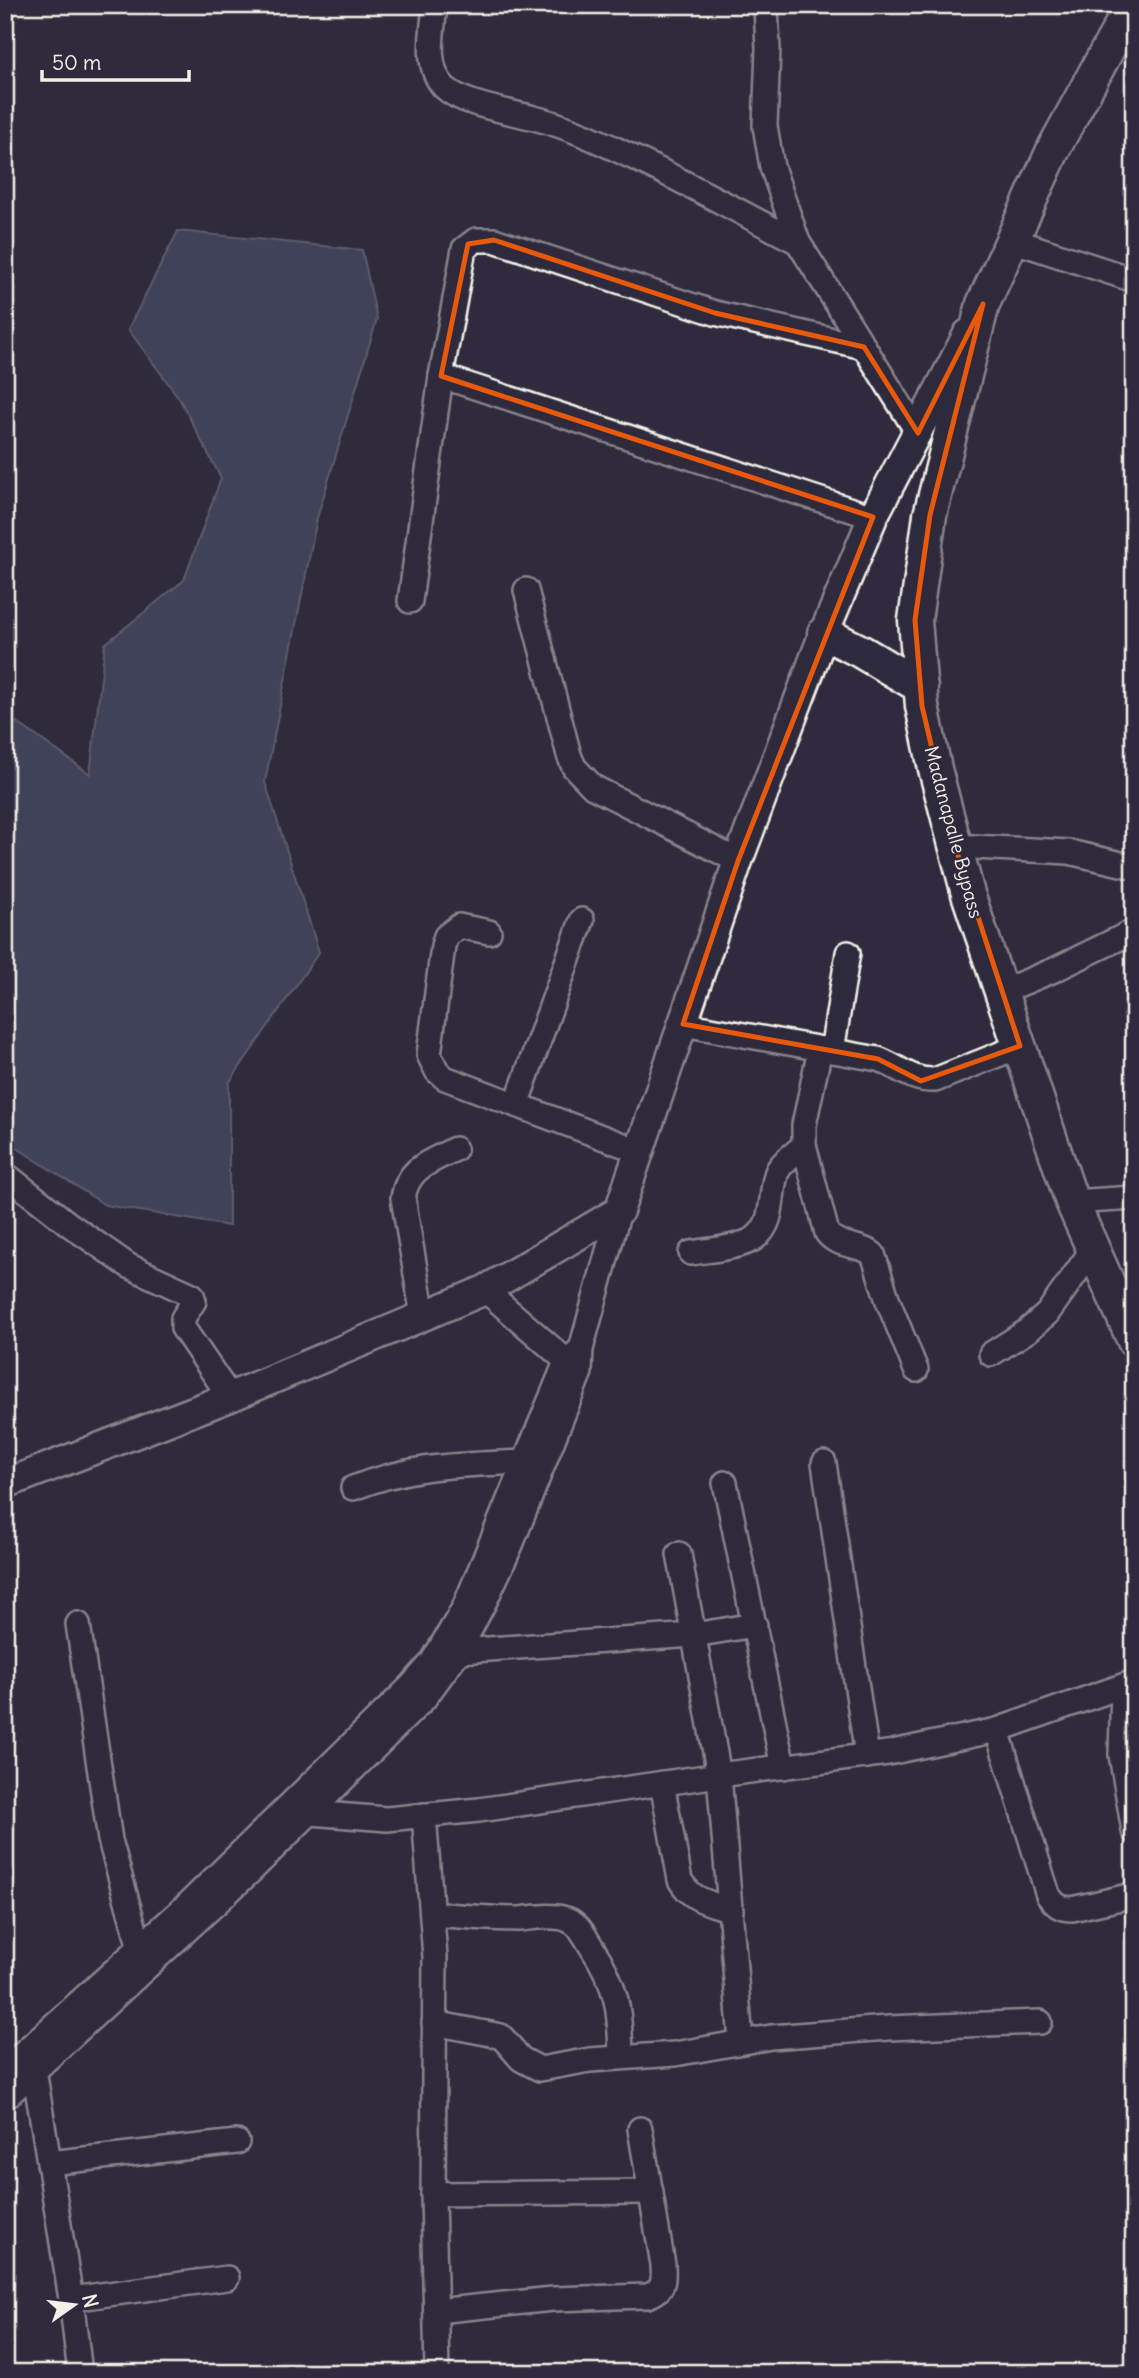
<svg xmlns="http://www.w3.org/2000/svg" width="1139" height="2378" viewBox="0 0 1139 2378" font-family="Delius,sans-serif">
  <rect width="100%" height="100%" fill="#2f2a3d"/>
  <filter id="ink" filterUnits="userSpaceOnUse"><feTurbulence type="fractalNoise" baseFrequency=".0143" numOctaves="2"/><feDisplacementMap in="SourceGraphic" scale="14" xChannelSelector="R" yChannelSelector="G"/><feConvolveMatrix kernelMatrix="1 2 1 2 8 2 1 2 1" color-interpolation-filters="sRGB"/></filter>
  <g filter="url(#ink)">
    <polygon fill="#53607c" stroke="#939aa7" stroke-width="2" points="178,231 362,250 377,319 317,518 265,782 319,952 229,1083 229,1226 105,1205 5,1140 5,714 90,774 105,644 184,580 221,478 179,398 128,329"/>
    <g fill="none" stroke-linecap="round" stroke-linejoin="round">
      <defs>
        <g id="minor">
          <path d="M435 5C433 31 424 66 444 87 462 105 509 111 534 118 567 126 597 140 628 155 686 182 741 213 798 242"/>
          <polyline points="766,5 768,49 765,126 772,167 798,242 918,433"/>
          <polyline points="1012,240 1134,280"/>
          <polyline points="441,376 873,517"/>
          <polyline points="526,590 569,755 574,767 593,787 738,861"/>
          <polyline points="410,601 441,376 464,249 476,240 494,240 715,313 864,347"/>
          <polyline points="955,846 1069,852 1134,867"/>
          <polyline points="489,932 459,926 446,936 443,946 429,1055 437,1071 445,1078 639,1151"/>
          <polyline points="1001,992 1054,970 1134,931"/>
          <path d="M683 1024 878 1059C899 1067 911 1081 935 1080L1020 1046"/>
          <path d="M820 1049 804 1125V1145L827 1233C837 1247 860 1244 873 1254L888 1301 916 1370"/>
          <polyline points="832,1051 848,953"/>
          <polyline points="516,1105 582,920"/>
          <polyline points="5,1174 70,1225 129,1266 192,1295 194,1301 183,1318 183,1328 230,1397"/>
          <polyline points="1072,1202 1134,1198"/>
          <path d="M691 1253C708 1250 741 1248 755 1238 776 1223 769 1193 777 1172 782 1161 796 1153 804 1145"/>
          <polyline points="485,1290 578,1371"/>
          <path d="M423 1316 403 1198C408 1167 430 1162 455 1149"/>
          <polyline points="991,1354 1027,1331 1047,1314 1093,1249"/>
          <polyline points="824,1463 867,1756"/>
          <polyline points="725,1483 783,1767"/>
          <path d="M353 1488C414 1464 460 1465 525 1462"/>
          <polyline points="679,1554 719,1775 741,2041"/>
          <polyline points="78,1624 110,1840 140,1948"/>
          <polyline points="459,1651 694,1635 755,1625"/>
          <polyline points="1123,1686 1121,1755 1134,1831"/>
          <path d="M997 1730 1048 1895C1055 1905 1060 1909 1072 1909L1129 1896 1134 1893"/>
          <path d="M662 1783 680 1880C692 1901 708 1902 731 1910"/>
          <polyline points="298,1812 387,1819 479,1810 719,1775 888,1753 997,1730 1134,1682"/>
          <polyline points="424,1815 435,1957 433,2194 437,2373"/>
          <path d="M432 1914C460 1916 489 1919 518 1919 533 1918 551 1914 566 1919 579 1923 584 1935 591 1946 618 1987 620 2010 621 2057"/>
          <polyline points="434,2023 501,2036 521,2059 540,2069 590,2060 675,2054 771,2037 888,2028 1040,2022"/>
          <polyline points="33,2063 71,2299 80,2373"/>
          <polyline points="5,2069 189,1903 410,1687 432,1662 464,1608 566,1362 581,1349"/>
          <polyline points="5,2098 251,1871 424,1699 459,1651 487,1597 511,1545 580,1372 581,1349 619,1211"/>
          <polyline points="49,2163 237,2142"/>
          <polyline points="433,2194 651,2192"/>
          <polyline points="71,2299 227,2278"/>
          <path d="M436 2311 553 2299 647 2296C664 2291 664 2281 663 2265L640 2129"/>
        </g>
        <polyline id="major" points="5,1484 230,1397 485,1290 619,1211 738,861 824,633 873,517 968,334"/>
        <g id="highway">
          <polyline points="1132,5 1055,146 983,304 930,515 915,620 922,706 935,769 968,894 1072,1202 1134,1341"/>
          <polyline points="824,633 860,651 921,687"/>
        </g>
      </defs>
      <use href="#minor" stroke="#f4f1e8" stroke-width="28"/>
      <use href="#major" stroke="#f4f1e8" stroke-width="33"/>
      <use href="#highway" stroke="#f4f1e8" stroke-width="37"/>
      <use href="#minor" stroke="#2f2a3d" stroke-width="23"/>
      <use href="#major" stroke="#2f2a3d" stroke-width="28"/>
      <use href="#highway" stroke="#2f2a3d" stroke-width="32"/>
    </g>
  </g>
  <path d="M0 0H1139V2378H0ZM494 240 715 313 864 347 918 433 983 304 930 515 915 620 922 706 955 846 1020 1046 921 1081 878 1059 683 1024 738 861 873 517 441 376 468 244Z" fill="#2f2a3d" fill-opacity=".55" fill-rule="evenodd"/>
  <path fill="none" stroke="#e8590c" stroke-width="5" stroke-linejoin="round" d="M494 240 715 313 864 347 918 433 983 304 930 515 915 620 922 706 955 846 1020 1046 921 1081 878 1059 683 1024 738 861 873 517 441 376 468 244Z"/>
  <g text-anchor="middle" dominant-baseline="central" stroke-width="5" stroke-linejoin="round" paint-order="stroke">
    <g font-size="19" fill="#f4f1e8" stroke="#2f2a3d">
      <text transform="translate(954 832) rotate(75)">Madanapalle Bypass</text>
    </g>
  </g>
  <rect width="1139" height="2378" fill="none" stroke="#2f2a3d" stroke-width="28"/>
  <rect x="14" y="14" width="1111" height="2350" fill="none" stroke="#f4f1e8" stroke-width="2.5" filter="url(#ink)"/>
  <g transform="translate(74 2305) rotate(76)" stroke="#2f2a3d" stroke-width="5" paint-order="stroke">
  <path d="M0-5L12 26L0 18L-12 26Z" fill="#f4f1e8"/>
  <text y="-10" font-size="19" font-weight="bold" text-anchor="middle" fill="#f4f1e8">N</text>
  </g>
  <path d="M42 70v10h147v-10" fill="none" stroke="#f4f1e8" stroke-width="3.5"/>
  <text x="52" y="70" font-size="21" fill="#f4f1e8" stroke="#2f2a3d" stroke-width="5" paint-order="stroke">50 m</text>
</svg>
